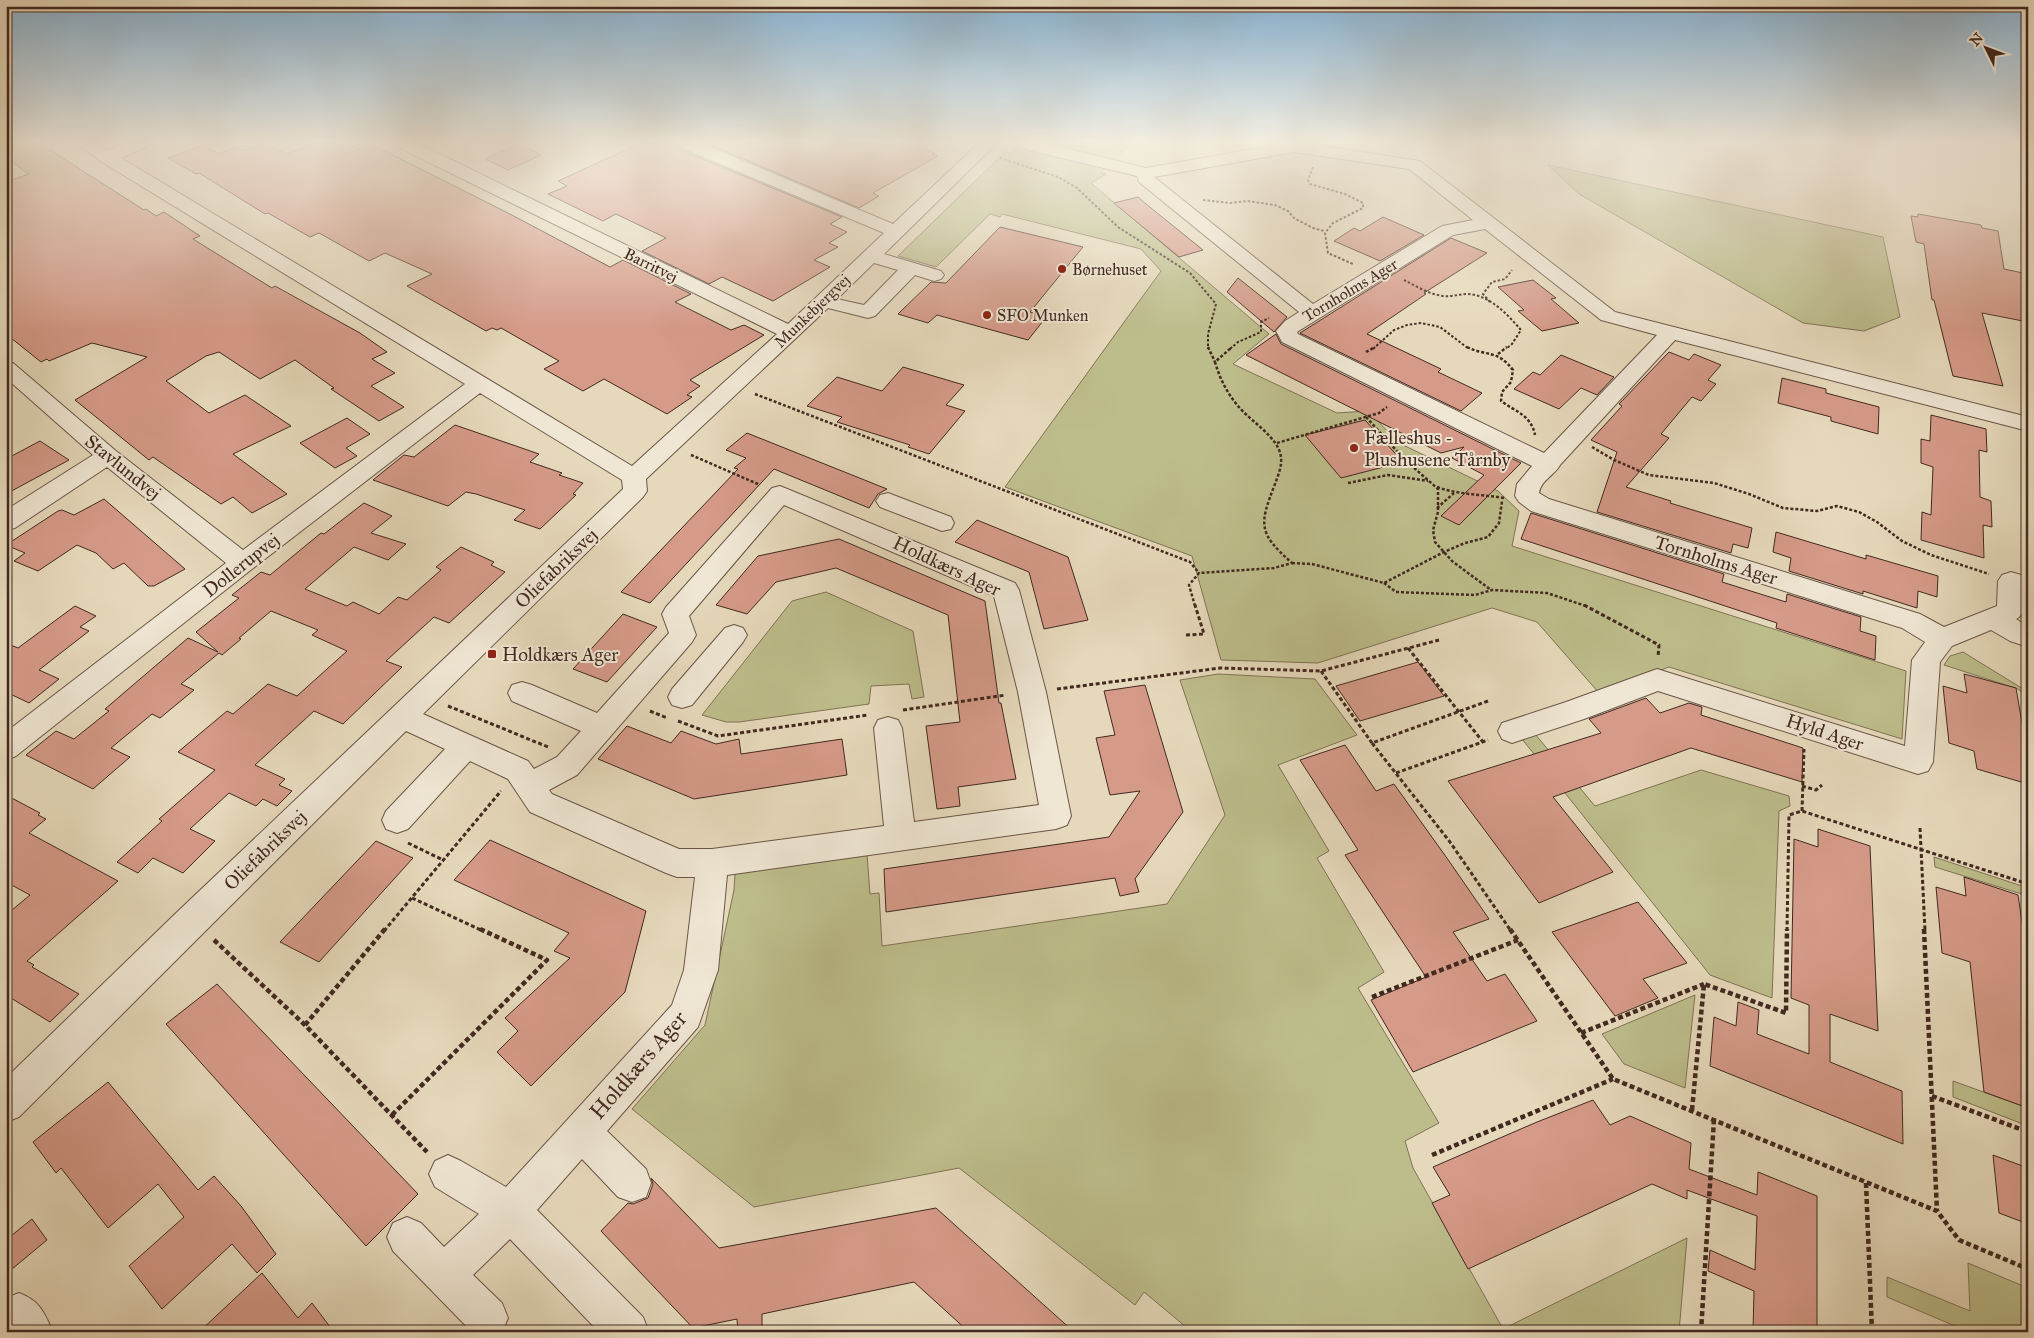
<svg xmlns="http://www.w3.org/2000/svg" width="2034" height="1338" viewBox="0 0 2034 1338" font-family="'IM FELL Great Primer',serif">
  <rect width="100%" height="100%" fill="#e6d9bb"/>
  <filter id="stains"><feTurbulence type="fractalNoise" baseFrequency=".004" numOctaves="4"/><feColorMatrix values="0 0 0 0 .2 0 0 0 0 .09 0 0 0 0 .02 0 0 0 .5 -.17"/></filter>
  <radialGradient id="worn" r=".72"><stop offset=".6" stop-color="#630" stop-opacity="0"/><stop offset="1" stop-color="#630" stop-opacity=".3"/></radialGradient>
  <g fill="#bdbd8b" stroke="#807356">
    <polygon points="1021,143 1131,143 1101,173 1106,174 1091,183 1269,334 1233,364 1337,413 1368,411 1399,443 1498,491 1519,511 1512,546 1906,671 1902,739 1669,667 1599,693 1537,622 1492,608 1318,663 1221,660 1192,556 1005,487 1161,271 1141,249 1002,214 1000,217 990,214 936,267 898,256 1005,152 1011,153"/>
    <polygon points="1548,165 1883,237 1900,317 1864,331 1803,323 1579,194"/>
    <polygon points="826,592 913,631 924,697 912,699 909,684 871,686 869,704 739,722 726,722 702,715 792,601"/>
    <polygon points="1963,652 2028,692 2028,697 2018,689 1944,665 1950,656"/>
    <polygon points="1218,674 1315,679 1357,735 1278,765 1329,851 1317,858 1384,972 1358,988 1439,1123 1405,1141 1413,1168 1503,1329 1687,1238 1679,1332 1192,1332 1144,1292 1135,1305 959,1168 754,1207 632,1109 705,1025 734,890 735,874 748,869 867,854 870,894 879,893 882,946 1167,904 1225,815 1180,680"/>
    <polygon points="1535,734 1595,806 1701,770 1789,796 1790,806 1779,811 1772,998 1710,975 1522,739"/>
    <polygon points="1934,857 2028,888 2028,896 1935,867"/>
    <polygon points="1695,995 1685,1088 1624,1064 1602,1034"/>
    <polygon points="1953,1081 2028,1108 2028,1126 1953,1097"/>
    <polygon points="1968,1263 2028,1288 2028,1332 1969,1332 1887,1297 1887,1277 1970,1311"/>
  </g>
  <g fill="#d59a88" stroke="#422920">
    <polygon points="6,143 39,143 144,210 146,209 156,216 164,212 200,236 193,239 272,288 275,286 360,333 387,352 372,359 395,373 371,386 404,407 379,421 331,389 334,388 295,360 260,379 219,352 206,356 166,381 209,413 245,395 291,426 233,454 287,494 252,513 233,497 221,504 153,457 149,460 75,400 147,357 92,343 49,361 47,359 41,362 6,334 6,182 29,174 6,158"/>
    <polygon points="265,143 286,154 315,143 347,143 358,149 371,144 508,213 610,267 623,260 691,294 675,302 731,330 744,325 764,335 690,380 700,386 687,395 692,397 667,414 604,379 583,391 544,369 559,361 501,328 497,330 492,328 486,331 407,286 432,274 385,253 369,261 319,233 310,237 268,213 265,214 199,173 196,174 168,158 203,145 218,154 236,147 242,151"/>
    <polygon points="641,143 676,143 679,149 842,217 830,224 847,232 829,243 838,247 814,260 830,267 773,301 722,277 709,284 642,251 666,238 616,214 603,221 548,194 567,186 558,181"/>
    <polygon points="706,143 910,143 935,153 932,154 938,156 873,193 879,196 859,208"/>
    <polygon points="519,144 541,155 508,170 485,159"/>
    <polygon points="1138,197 1146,204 1203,250 1179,257 1114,203"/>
    <polygon points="1918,214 1981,225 1982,228 1998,231 2004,269 2028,274 2028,322 1982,313 2003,386 1953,376 1934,300 1932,300 1924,244 1916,242 1911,216 1918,217"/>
    <polygon points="1383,217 1424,235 1380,261 1334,241 1354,228 1360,231"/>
    <polygon points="1000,227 1083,247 1030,312 1047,316 1028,340 937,315 928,323 898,314 931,282 946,283"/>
    <polygon points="1451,238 1487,253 1424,293 1426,294 1367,334 1441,369 1438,372 1482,393 1461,411 1300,333"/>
    <polygon points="1238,278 1287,317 1274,332 1227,292"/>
    <polygon points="1533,280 1556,298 1551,299 1579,323 1542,331 1518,311 1524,310 1498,287"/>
    <polygon points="1276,334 1281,344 1521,463 1459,525 1441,516 1484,475 1452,458 1464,447 1441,453 1246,355"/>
    <polygon points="1669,352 1689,360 1694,354 1721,365 1708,380 1716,384 1701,401 1692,397 1661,434 1669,438 1626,487 1671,501 1670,503 1752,528 1748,548 1733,544 1731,553 1597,512 1617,452 1591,440 1622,406 1619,404"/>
    <polygon points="1561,355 1614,377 1597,395 1581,388 1559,409 1514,389 1533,372 1540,375"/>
    <polygon points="903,367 964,385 946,405 965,411 929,454 908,447 910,445 837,422 842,417 807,406 837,377 882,391"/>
    <polygon points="1782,378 1826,389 1826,393 1879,407 1878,434 1831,421 1831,417 1778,403"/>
    <polygon points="1931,415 1986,429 1987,452 1979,450 1980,497 1991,501 1992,527 1983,525 1984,558 1921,540 1922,512 1931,515 1933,467 1921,463 1921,439 1930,441"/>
    <polygon points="347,418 370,434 346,448 357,456 335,468 300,443"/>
    <polygon points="1365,420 1403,462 1341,478 1305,435"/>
    <polygon points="455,425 539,454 530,462 562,473 559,475 583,483 573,494 576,495 540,529 514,520 525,510 476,494 466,492 448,506 373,480 404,455 414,457"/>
    <polygon points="747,433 887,489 878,494 869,508 774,469 650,603 621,592 738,469 734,468 746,458 726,450"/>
    <polygon points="40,441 69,460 6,494 6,459"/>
    <polygon points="104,499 185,569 154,586 148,586 124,563 113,569 96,553 77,545 38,571 14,561 25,553 6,545 58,511 62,510 74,515"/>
    <polygon points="364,503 392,516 371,533 406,544 388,560 354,547 305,589 347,606 353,602 379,614 398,597 407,600 441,570 436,567 461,547 494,562 491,565 505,572 449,623 434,617 386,661 402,667 343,724 314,711 255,765 285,779 279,785 292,791 277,806 263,799 256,806 229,793 190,829 215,841 183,873 153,858 138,873 117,862 162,821 159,819 215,770 178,752 227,711 233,714 268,684 297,696 347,651 312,635 318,630 271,611 239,638 241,639 222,655 219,653 181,684 194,690 160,718 152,714 111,748 130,757 93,789 26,755 56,731 74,739 109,711 105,709 188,638 218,652 196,632 239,598 232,595 261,572 270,575 321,533 324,534"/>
    <polygon points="1531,513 1724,574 1722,582 1786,602 1787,594 1861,617 1860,631 1876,636 1875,660 1776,628 1777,623 1521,539"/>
    <polygon points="977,520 1068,557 1088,620 1044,629 1029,572 955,542"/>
    <polygon points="1776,532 1866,559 1866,555 1938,576 1937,597 1918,591 1917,608 1863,591 1863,594 1789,571 1791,558 1773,552"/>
    <polygon points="839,539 985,601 999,703 1001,703 1016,779 958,787 960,806 937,809 926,726 960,722 948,615 836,568 776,582 747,614 716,605 758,556"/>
    <polygon points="75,606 96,616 80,627 89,631 39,670 59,679 29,703 6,692 6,643 18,648"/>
    <polygon points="623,614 657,627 607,682 573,669"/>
    <polygon points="1418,662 1444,696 1360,721 1336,686"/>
    <polygon points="1964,674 2016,688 2028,758 2028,784 1977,769 1974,751 1949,743 1943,686 1967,693"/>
    <polygon points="1145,685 1183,812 1135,879 1139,892 1120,896 1115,878 886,912 884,869 1109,837 1140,791 1110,795 1096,738 1115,735 1104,691"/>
    <polygon points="1646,698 1660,713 1689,703 1702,707 1701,715 1803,748 1802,782 1691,748 1553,797 1613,872 1539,903 1448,781 1601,733 1589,719"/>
    <polygon points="627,726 671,743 681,731 716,744 739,739 741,754 842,739 847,775 694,799 598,759"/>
    <polygon points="1345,745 1376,791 1394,784 1449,861 1489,919 1453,932 1487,981 1505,974 1537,1021 1413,1072 1371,1000 1426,977 1345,855 1358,850 1300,760"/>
    <polygon points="6,795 40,813 38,815 46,819 29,833 118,881 27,961 34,965 32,967 79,994 50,1022 6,995 6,915 30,895 6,882"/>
    <polygon points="1818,829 1870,846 1878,1031 1830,1014 1830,1062 1902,1091 1903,1144 1710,1066 1714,1017 1736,1026 1738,1002 1759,1010 1757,1034 1809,1054 1809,1005 1791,998 1794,839 1818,847"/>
    <polygon points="490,840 646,911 625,992 531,1086 497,1052 518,1031 505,1018 570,958 554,951 569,933 454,880"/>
    <polygon points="376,841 413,858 319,962 280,942"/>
    <polygon points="1964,877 2018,895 2028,962 2028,1108 1984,1092 1970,962 1942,953 1936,887 1966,896"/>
    <polygon points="1638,902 1687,963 1643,979 1658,998 1615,1016 1552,932"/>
    <polygon points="217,984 418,1194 366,1246 166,1024"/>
    <polygon points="108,1082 198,1190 214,1176 241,1206 276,1254 257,1273 232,1244 162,1309 129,1266 184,1217 158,1184 108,1228 61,1168 56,1173 33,1142"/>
    <polygon points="1593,1100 1610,1125 1630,1116 1691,1143 1689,1169 1757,1195 1758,1172 1817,1196 1817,1332 1753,1332 1754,1291 1708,1271 1710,1250 1755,1270 1757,1216 1687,1190 1687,1199 1652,1184 1468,1269 1432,1203 1450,1195 1433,1167 1537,1122"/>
    <polygon points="1993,1155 2028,1168 2028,1224 1999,1213"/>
    <polygon points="651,1178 719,1248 936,1208 1074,1332 969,1332 914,1282 762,1314 762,1332 738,1332 737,1319 693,1328 601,1231 628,1203 633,1204 648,1198 653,1184"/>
    <polygon points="32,1219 47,1240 6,1274 6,1240"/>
    <polygon points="262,1273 298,1318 312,1303 334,1332 199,1332"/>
  </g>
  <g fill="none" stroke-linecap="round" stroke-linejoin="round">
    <defs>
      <g id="minor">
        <path d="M76 143H96L109 151 126 143H148L146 147 121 158 632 466 777 334 398 147 396 143H417L788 324 884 233 680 147 678 143H701L893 224 979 143H997L884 254 941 271 944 275 941 279 934 281 915 275 875 316 868 318 828 308 646 479 647 491 643 497 423 714 528 761 534 769 557 757 581 731 512 701 508 693 512 685 522 682 532 685 597 713 669 633 662 614 666 607 772 488 780 486 1015 583 1019 590 1046 692 1071 816 1067 825 1056 829 727 875 718 970 698 1027 607 1131 646 1169 651 1183 646 1197 632 1202 618 1197 582 1159 537 1210 643 1317 649 1332H599L510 1239 473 1275 502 1303 508 1318 502 1332H472L393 1251 387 1237 393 1223 407 1217 421 1223 444 1247 479 1214 435 1187 429 1174 435 1161 448 1155 461 1161 506 1187 672 1005 684 970 695 877H677L666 873 530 812 508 779 470 761 408 829 397 833 386 829 382 820 386 811 445 749 406 731 19 1117 6 1122V1078L174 915 623 489 622 480 480 393 252 569 16 756 6 760V732L226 563 107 467 15 528 6 530V510L93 455 6 378V361L13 363 116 451 243 550 465 384 102 162ZM874 263 898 270 864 305 837 299ZM784 505 994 596 1018 692 1039 805 914 822 902 728 898 720 888 717 878 720 874 728 884 826 712 849H679L552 794 549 790 577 775 692 642 696 635 689 616Z"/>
        <path d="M1014 143H1043L1146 168 1287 143H1302L1420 161 1615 312 2028 417V431L1675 340 1560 465C1555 475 1541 480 1539 493L1549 499 1920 614 1944 627 1997 606 1998 581 2002 575 2011 572 2028 577V595L2024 594C2023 603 2025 615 2016 619L2028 627V647L2010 641 1991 630 1952 646 1940 662 1933 762 1928 771 1918 774 1658 691 1584 719 1512 743 1502 739 1498 731 1502 723 1566 702 1657 669 1905 746 1912 660 1925 642 1902 628 1531 511 1519 502 1515 496 1517 484 1532 466 1282 342 1276 331 1285 321 1299 312 1139 182 1137 176 1016 147ZM1294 152 1409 169 1473 220 1442 226 1313 304 1154 177ZM1485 229 1601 320 1657 335 1544 453 1298 334 1297 332 1453 235Z"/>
        <polygon points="888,493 951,517 954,523 951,529 942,531 880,507 876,501 880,495"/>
        <polygon points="734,625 743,628 747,635 743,642 692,705 682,708 672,705 668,697 672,689 725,628"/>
        <path d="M19 1293C40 1301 44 1312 53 1332H7L6 1298Z"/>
      </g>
    </defs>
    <use href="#minor" stroke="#6b5547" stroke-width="2"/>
    <g stroke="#422920" stroke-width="2" stroke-dasharray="2.5 2" stroke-linecap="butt">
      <polyline points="1000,158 1058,177 1077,188 1118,227 1190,273 1216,304 1208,334 1208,349"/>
      <polyline points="1313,167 1308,180 1310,184 1345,194 1363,203 1363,208 1333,223 1325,233 1328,253 1353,264"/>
      <polyline points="1203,200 1230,203 1247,201 1275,205 1288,211 1294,218 1313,228 1324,231"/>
      <path d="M1404 280C1416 286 1430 295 1444 296 1452 297 1459 294 1467 294 1490 295 1507 314 1521 330L1512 344 1506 349"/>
      <polyline points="1490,302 1483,294 1492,282 1505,279 1512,270"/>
      <polyline points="1230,349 1238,342 1261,332 1261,322 1269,318"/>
      <polyline points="1373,349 1394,330 1407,325 1421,323 1440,327 1469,349"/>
    </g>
    <g stroke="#422920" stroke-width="2.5" stroke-dasharray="3 2" stroke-linecap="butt">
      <polyline points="1208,347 1215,362"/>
      <path d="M1467 347C1487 357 1497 349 1513 370L1511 382 1502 392 1501 401C1516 412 1531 415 1535 435"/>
      <polyline points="1366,352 1375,347"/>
      <polyline points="1498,354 1507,347"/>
      <polyline points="755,394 1190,562 1199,573"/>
      <polyline points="1366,417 1404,459 1438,489 1438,512 1433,530 1435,542 1452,561 1491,590"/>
      <polyline points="1277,443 1379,413 1387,407"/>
      <polyline points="1592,447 1614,460 1649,475 1714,483 1749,494 1783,508 1817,511 1837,506 1859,512 1877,522 1902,541 1931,555 1989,574"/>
      <polyline points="691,455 758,484"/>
      <polyline points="1348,483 1388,475 1428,481"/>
      <path d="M1437 487C1459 495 1481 494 1504 498"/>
      <polyline points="1437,508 1454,493"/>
      <polyline points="1292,563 1312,564 1384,583 1444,552 1465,543 1488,537 1499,523 1502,501"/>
      <polyline points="1384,583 1396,592 1475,595 1492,590 1547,593 1586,606"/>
      <path d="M1195 606 1189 585 1199 573 1274 568 1292 563C1258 533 1259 525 1275 484 1278 476 1282 466 1281 458 1280 438 1250 421 1238 406 1227 393 1220 379 1215 362L1232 347"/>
    </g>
    <g stroke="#422920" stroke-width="3" stroke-dasharray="4 2.5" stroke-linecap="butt">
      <polyline points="1584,605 1659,645 1658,657"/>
      <polyline points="1186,635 1204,634 1195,605"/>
      <polyline points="1408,648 1483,742"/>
      <polyline points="1321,671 1372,743"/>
      <polyline points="1057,689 1220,668 1321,671 1439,640"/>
      <polyline points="1488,701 1372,743 1450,842 1511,931"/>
      <polyline points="448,706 548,747"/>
      <polyline points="903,710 1006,695"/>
      <polyline points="650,711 667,718"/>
      <polyline points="678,721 718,736 868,715"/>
      <polyline points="1396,773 1488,740"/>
      <polyline points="1802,786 1816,790 1822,785"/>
      <polyline points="1802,811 1804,749"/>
      <polyline points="1920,828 1925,931"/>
      <polyline points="408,843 443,860"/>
      <polyline points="412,898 483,931"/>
      <polyline points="384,931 501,791"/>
      <polyline points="1787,931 1789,815 1802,811 2028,884"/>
    </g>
    <g stroke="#422920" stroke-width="4.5" stroke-dasharray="5 3" stroke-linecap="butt">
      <polyline points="1510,929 1613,1079 1937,1211 1959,1240 2028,1269"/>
      <polyline points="1924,929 1937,1211"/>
      <polyline points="214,940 305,1025 427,1152"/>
      <polyline points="1372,997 1518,940"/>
      <polyline points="305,1025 385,929"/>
      <polyline points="1581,1033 1704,984"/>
      <polyline points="1932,1096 2028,1132"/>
      <polyline points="1692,1110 1704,984 1786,1013 1787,929"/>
      <polyline points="392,1115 547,960 480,929"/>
      <polyline points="1432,1155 1613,1079"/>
      <polyline points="1866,1183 1872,1332"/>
      <polyline points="1701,1332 1714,1119"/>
    </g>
    <use href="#minor" fill="#efe6d3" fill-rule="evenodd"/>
  </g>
  <linearGradient id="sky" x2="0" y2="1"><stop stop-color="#89b5d6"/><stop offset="0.43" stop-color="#f4eee0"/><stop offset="1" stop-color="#f4eee0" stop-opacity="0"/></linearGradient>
  <rect width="2034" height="330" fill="url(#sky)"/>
  <g fill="#8f2418" stroke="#efe6d3" stroke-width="2">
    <circle cx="1062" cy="269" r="5"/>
    <circle cx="987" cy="315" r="5"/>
    <circle cx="1354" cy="448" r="5"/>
    <rect x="487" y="649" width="10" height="10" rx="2.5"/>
  </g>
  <g text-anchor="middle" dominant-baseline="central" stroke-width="4" stroke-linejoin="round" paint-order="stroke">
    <g font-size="16" fill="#422920" stroke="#efe6d3">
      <text transform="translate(651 265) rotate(26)">Barritvej</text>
      <text transform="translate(1350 290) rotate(-31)">Tornholms Ager</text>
      <text transform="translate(812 311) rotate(-44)">Munkebjergvej</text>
    </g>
    <g font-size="16" fill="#422920" stroke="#efe6d3" text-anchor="start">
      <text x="1072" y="269">Børnehuset</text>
      <text x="997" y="315">SFO Munken</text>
    </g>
    <g font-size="19" fill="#422920" stroke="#efe6d3" text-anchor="start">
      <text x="1364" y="437">Fælleshus -<tspan x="1364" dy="22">Plushusene Tårnby</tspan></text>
      <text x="502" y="654">Holdkærs Ager</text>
    </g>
    <g font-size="19" fill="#422920" stroke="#efe6d3">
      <text transform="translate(123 467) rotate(39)">Stavlundvej</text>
      <text transform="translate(1716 560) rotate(17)">Tornholms Ager</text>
      <text transform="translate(241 565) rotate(-38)">Dollerupvej</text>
      <text transform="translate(947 566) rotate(25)">Holdkærs Ager</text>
      <text transform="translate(556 568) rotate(-44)">Oliefabriksvej</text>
      <text transform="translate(1825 732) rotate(18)">Hyld Ager</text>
      <text transform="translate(265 850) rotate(-44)">Oliefabriksvej</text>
    </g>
    <g font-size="22" fill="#422920" stroke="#efe6d3">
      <text transform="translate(638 1065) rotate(-49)">Holdkærs Ager</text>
    </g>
  </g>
  <rect width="2034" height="1338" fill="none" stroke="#e6d9bb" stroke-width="25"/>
  <rect x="8" y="8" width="2019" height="1323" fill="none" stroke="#422920" stroke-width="2.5"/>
  <rect x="12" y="12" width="2009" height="1313" fill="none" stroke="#422920"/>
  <g transform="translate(1986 48) rotate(312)" stroke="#efe6d3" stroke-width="4" paint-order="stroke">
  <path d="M0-4L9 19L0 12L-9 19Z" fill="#422920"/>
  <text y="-8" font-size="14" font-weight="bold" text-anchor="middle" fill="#422920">N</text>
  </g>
  <rect width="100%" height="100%" filter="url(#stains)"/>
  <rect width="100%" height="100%" fill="url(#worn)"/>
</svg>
